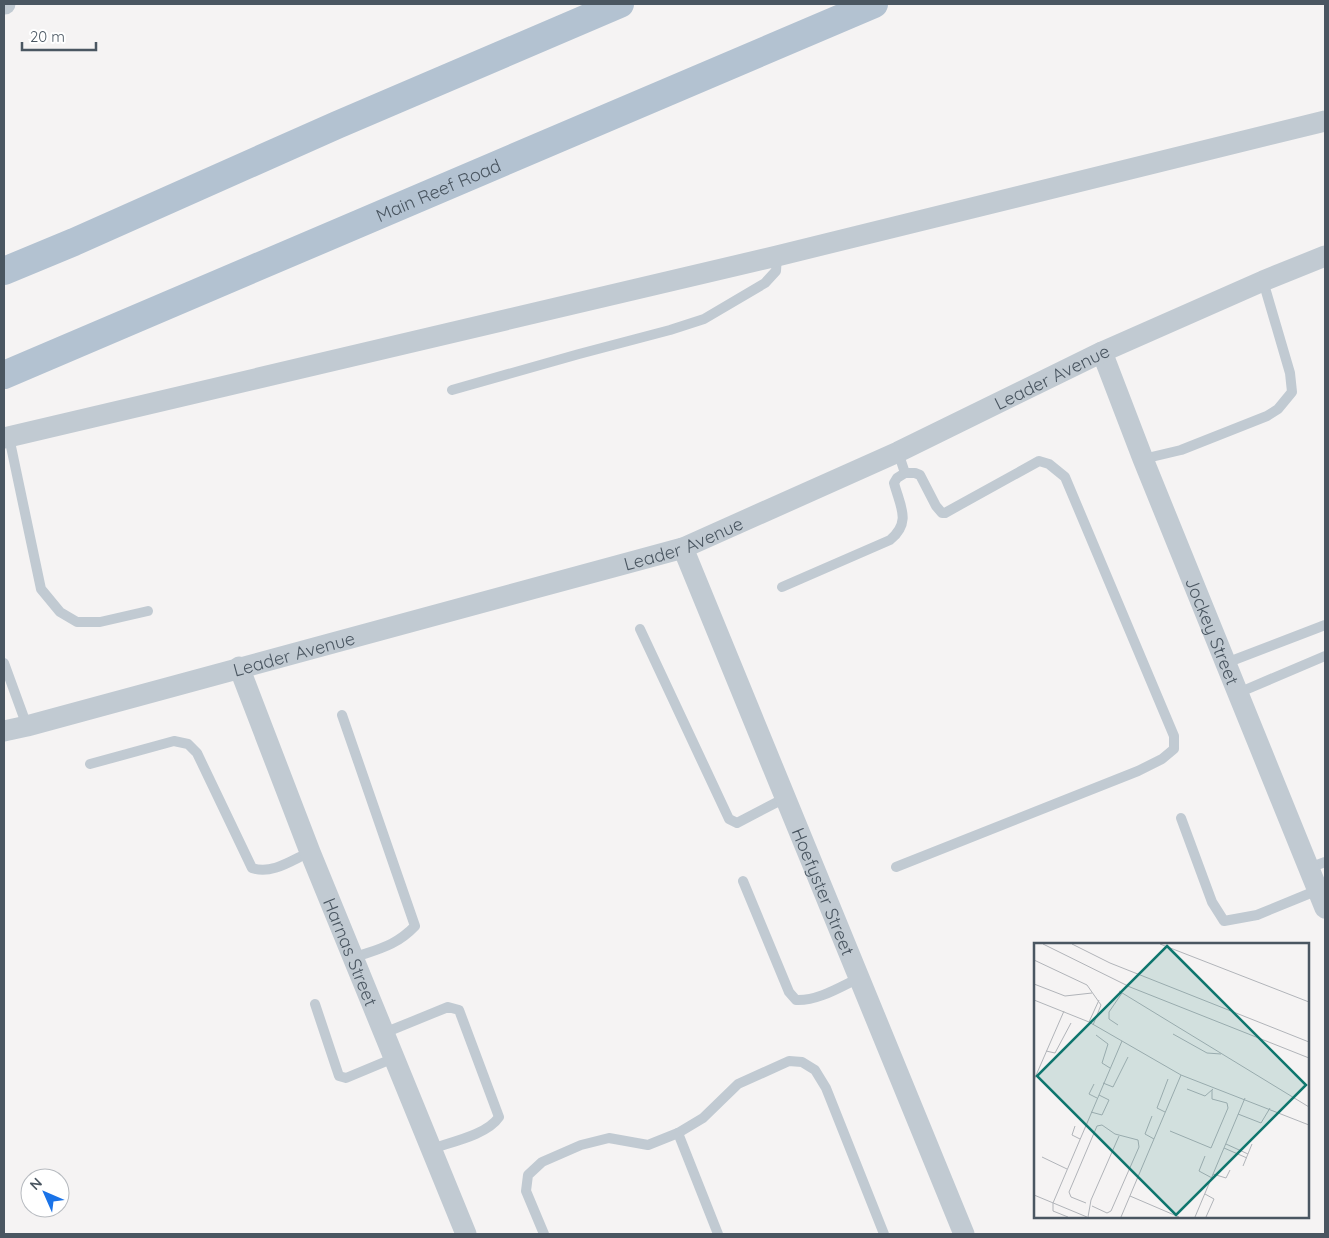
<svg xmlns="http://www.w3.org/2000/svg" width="1329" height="1238" viewBox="0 0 1329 1238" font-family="Quicksand,sans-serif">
  <rect width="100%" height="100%" fill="#f5f3f3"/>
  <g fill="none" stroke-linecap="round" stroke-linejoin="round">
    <g stroke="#c1cad2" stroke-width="10">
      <polyline points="452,390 579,354 670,330 704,319 765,283 776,271 777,256"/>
      <polyline points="9,437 41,589 60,612 77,622 100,622 148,611"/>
      <polyline points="1143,459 1181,450 1267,416 1278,409 1292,392 1290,373 1263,281"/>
      <path d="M782 587 890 540C912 522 900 506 894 483L897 478 905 473 898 452"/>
      <polyline points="640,629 729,819 737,823 785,798"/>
      <polyline points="4,663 27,726"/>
      <polyline points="1226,663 1325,625"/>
      <polyline points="1238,693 1325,656"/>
      <path d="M342 715 415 926C396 946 378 949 353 958"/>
      <path d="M90 764 174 741 188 744 197 753 252 868C272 875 292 860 310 852"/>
      <polyline points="1181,818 1212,902 1224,921 1257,915 1318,890"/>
      <polyline points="896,867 1138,771 1162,759 1174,749 1174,736 1065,477 1049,464 1039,461 945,513 942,513 936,506 920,475 915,473 905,473"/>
      <polyline points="1309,868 1325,862"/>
      <path d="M743 881 789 992 796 1000C818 1001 840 987 859 978"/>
      <polyline points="315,1004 339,1076 346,1078 394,1058"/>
      <path d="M384 1033 448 1007 459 1010 499 1117C487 1135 451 1142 431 1149"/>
      <polyline points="678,1133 718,1234"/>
      <polyline points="544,1234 526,1191 528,1175 542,1162 581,1145 609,1138 648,1145 678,1133 703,1118 738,1084 789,1061 802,1062 815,1070 826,1088 884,1234"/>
    </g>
    <g stroke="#c1cad2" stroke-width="21">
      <polyline points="4,4 5,4"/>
      <path id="s1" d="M1102 352 1143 459 1325 908"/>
      <polyline points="4,438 777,256 1325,121"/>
      <path id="s2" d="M683 548 964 1234"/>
      <path id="s3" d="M239 667 310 852 466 1234"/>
      <path id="s4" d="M4 731 27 726 683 548 898 452 1102 352 1263 281 1325 256"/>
    </g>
    <g stroke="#b3c2d1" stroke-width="28">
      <polyline points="4,271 74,242 337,125 620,4"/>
      <path id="s5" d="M4 375 874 4"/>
    </g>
  </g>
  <g text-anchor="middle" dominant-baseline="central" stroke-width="4" stroke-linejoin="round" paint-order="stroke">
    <g font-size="18" fill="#4a5661" stroke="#fff">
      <text stroke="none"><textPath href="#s5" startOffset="472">Main Reef Road</textPath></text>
      <text stroke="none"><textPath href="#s4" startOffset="1110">Leader Avenue</textPath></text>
      <text stroke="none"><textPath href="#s4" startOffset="705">Leader Avenue</textPath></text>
      <text stroke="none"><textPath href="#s1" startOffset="300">Jockey Street</textPath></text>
      <text stroke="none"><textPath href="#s4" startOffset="300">Leader Avenue</textPath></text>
      <text stroke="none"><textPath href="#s2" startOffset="371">Hoefyster Street</textPath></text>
      <text stroke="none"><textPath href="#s3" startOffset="306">Harnas Street</textPath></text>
    </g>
  </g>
  <g transform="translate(1034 943)">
    <rect width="275" height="275" fill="#f5f3f3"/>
    <path fill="none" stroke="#b1b4b9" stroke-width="1" d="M9 1 96 44 275 115M38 1 76 20 275 99M126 1 275 59M0 17 53 42 67 62 59 82M0 41 31 53 58 50M85 48 275 164M0 57 55 79 147 132 275 182M55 79 65 57M84 82 75 76V69L88 50M139 91 173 110 187 111M62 92 74 101 68 120 76 125M12 108 21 110 37 80M0 137 30 68M69 140 79 144 94 114M60 141 55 151 63 155M153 146 171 153 179 146M57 169 68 172 75 157 65 152M131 169 123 165 134 136M204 171 227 180 236 165M118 173 111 191 120 196M41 183 38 192 46 196M136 188 177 205 194 165 193 160 178 156V147M192 201 214 211M190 205 213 215M171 213 165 228 178 235M8 214 33 226M209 223 218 201M179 231 192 235 196 227M171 251 180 256 172 274M0 252 53 274M96 253 145 274M52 260 37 254 35 249 63 183 68 182 81 191 104 197 105 204 77 268 73 270 58 263M34 274 19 268V260L88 98M54 274 57 257 85 193M87 274 147 132M161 274 211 155"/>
    <path fill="#0f766e" fill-opacity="0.15" stroke="#0f766e" stroke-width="2.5" d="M133 3 272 142 142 272 3 133Z"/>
    <rect width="275" height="275" fill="none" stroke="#4a5661" stroke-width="2.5"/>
  </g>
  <rect width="1329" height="1238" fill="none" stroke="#4a5661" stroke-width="10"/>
  <g transform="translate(45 1193) rotate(315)"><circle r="24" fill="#ffffff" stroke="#b7bbc0"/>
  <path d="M0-4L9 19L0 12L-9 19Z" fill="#1a73e8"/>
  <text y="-8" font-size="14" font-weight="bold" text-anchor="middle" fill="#4a5661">N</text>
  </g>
  <path d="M22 42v8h74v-8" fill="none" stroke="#4a5661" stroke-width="2.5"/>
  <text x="30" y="42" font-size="15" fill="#4a5661" stroke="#ffffff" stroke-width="4" paint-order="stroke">20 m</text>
</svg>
